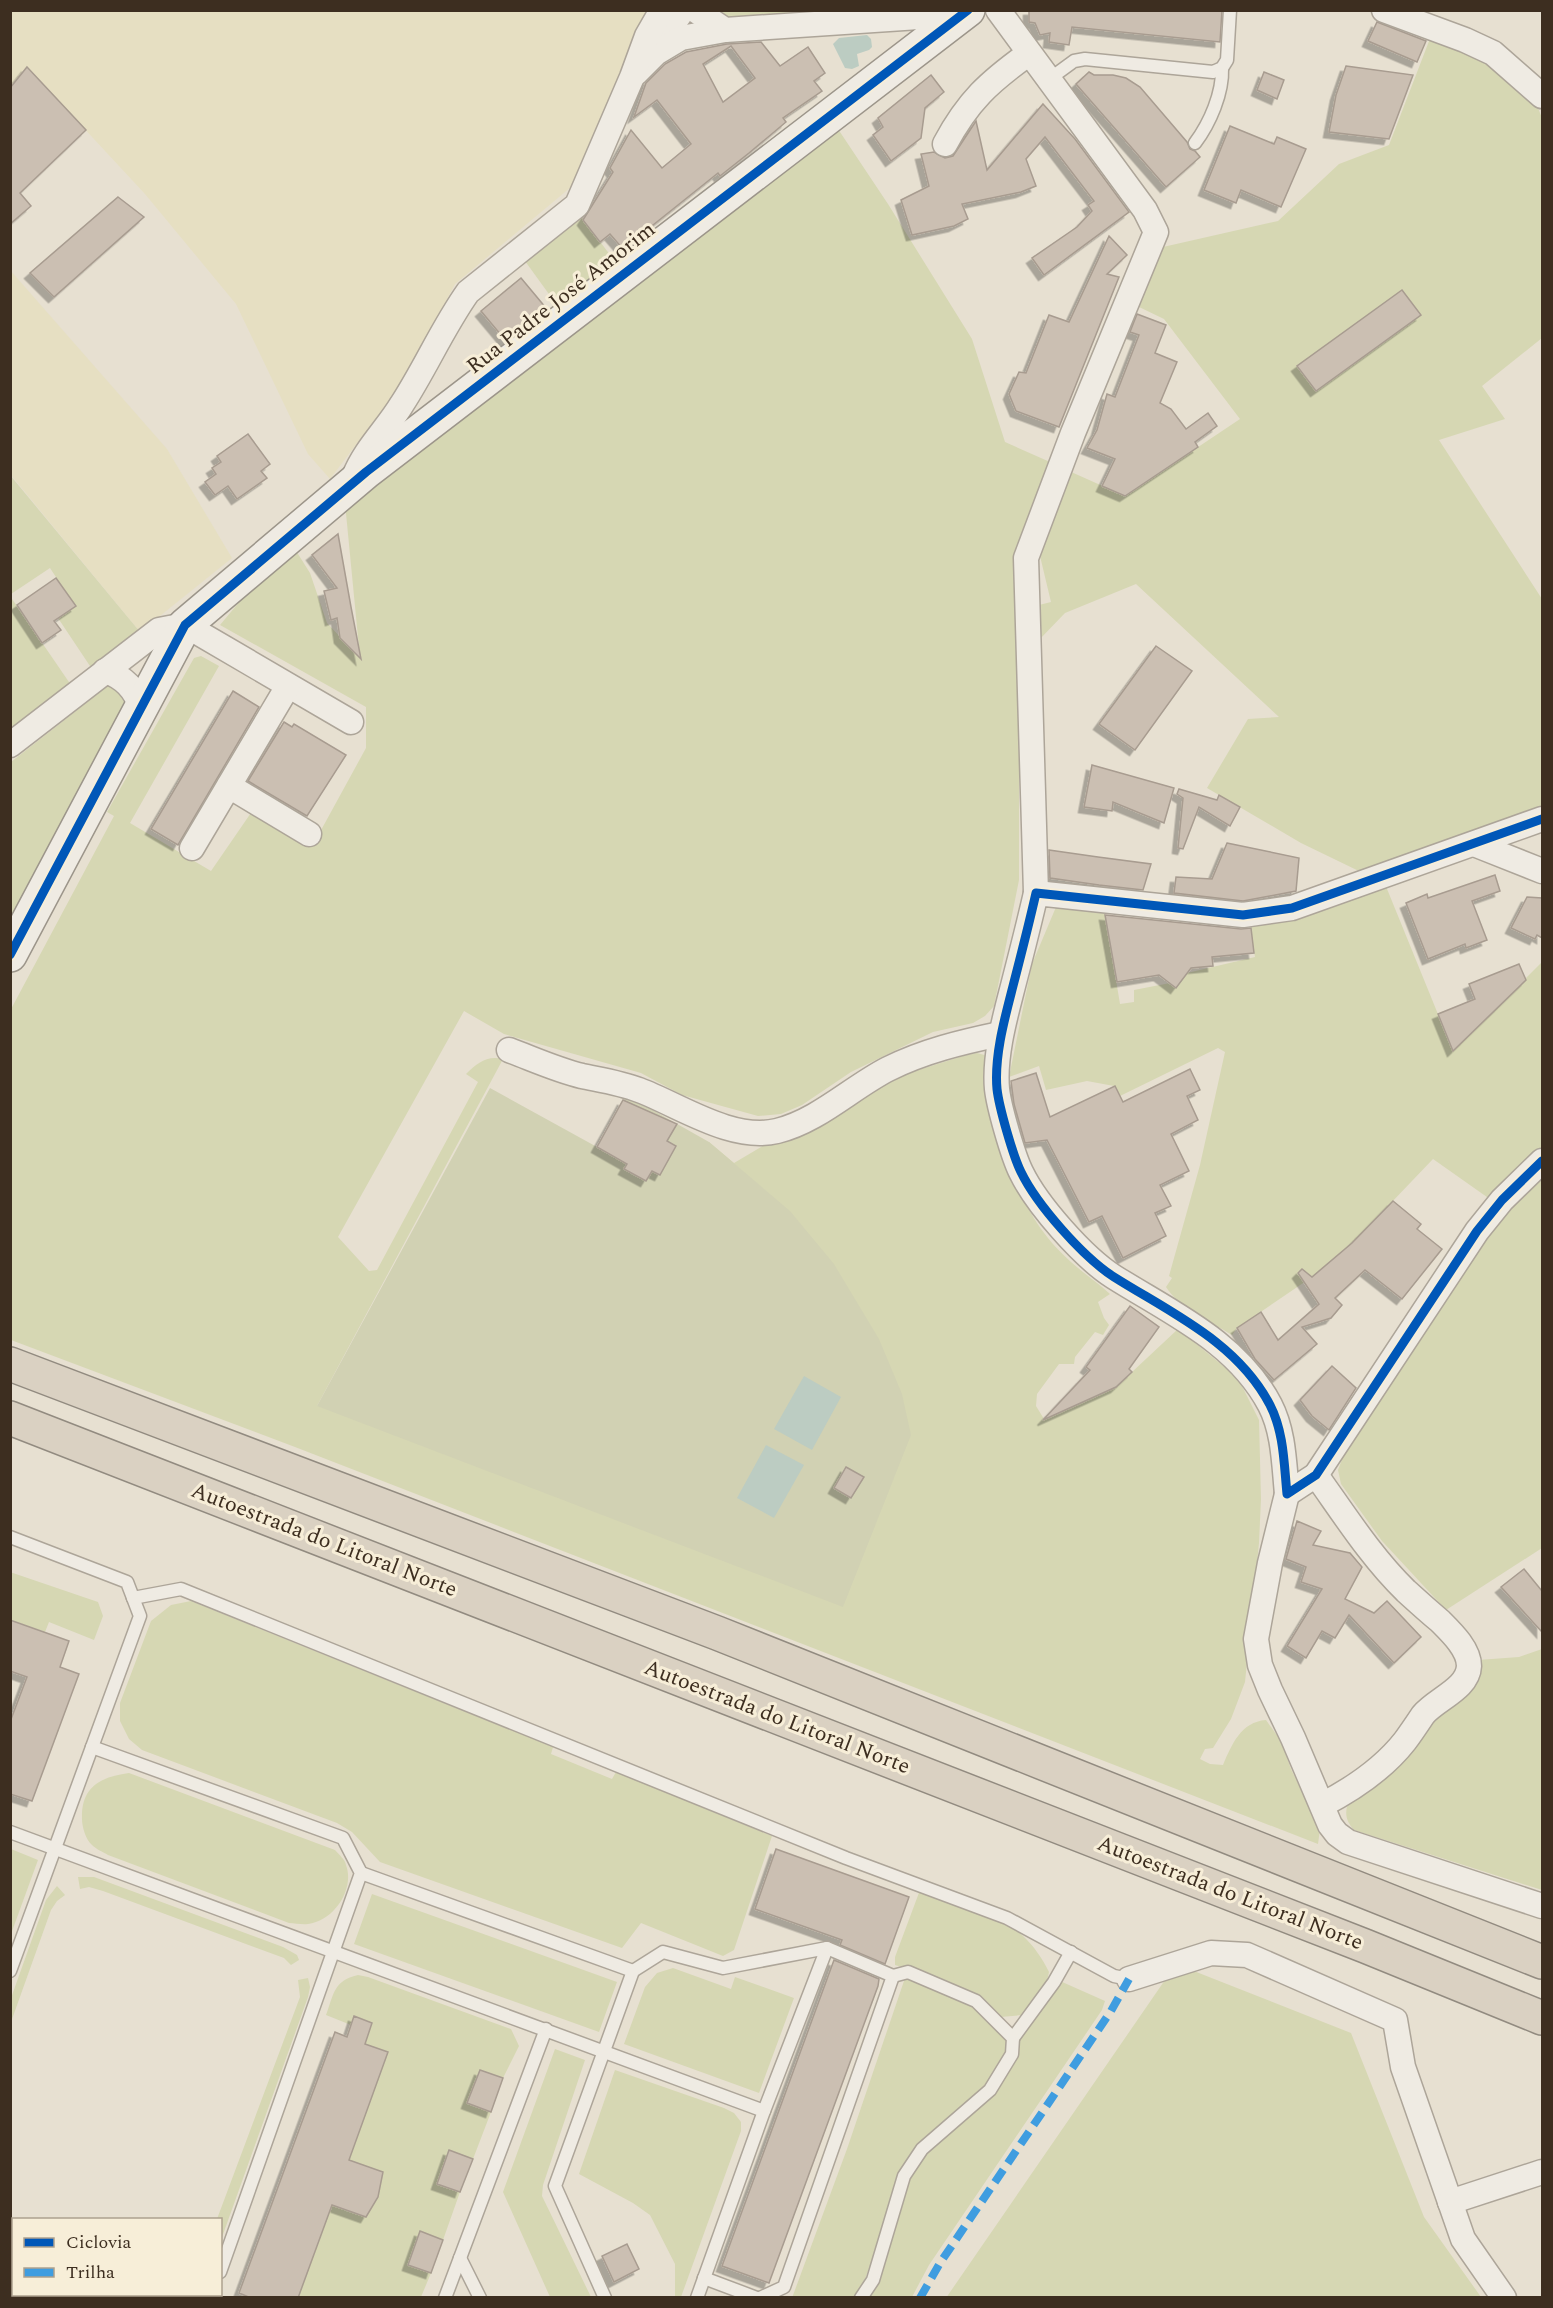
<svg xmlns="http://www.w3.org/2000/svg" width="1553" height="2308" viewBox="0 0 1553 2308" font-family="Spectral,serif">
  <defs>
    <filter id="shadow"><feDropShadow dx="-5.5" dy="5.5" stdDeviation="0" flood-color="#0004"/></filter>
  </defs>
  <rect width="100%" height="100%" fill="#e7e0d1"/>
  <g fill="#e6dfc2">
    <polygon points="11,11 648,11 577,182 455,284 402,384 330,479 308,454 236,304 145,194 28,68 11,88"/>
    <polygon points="10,270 167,449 232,558 140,632 11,475"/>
  </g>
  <g fill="#d6d7b3">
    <polygon points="716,11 808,11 729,20"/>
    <polygon points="1431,36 1489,62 1538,108 1542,118 1542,338 1482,386 1505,419 1439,440 1542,599 1542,809 1365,874 1301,843 1207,788 1248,719 1279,717 1136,584 1065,613 1039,640 1039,605 1051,602 1040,556 1069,471 1125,496 1240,419 1164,319 1137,306 1163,247 1278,221 1339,164 1389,145"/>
    <path d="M834 123 888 204 972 339 1005 442 1050 462 1016 548 1019 606V880L994 1006 985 1016 973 1023 933 1032 851 1072 802 1105 781 1114 758 1116 682 1095 641 1073 504 1034 464 1011 338 1237 369 1271 377 1270 478 1082 466 1074C477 1063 487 1055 503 1059L317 1406 709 1142 734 1163 773 1140 818 1125 887 1083 912 1072 963 1056 977 1053 988 1056C982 1081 991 1103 998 1127 1015 1181 1026 1222 1071 1262 1083 1273 1097 1282 1110 1294L1098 1302 1104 1318 1109 1325 1103 1335 1095 1332 1075 1357 1074 1364H1059L1037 1394 1036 1406 1044 1419 1116 1387 1178 1329 1238 1378 1259 1420 1261 1499 1259 1543 1245 1682 1231 1719 1213 1748 1205 1749 1200 1759 1210 1764 1223 1765C1232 1744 1241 1722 1266 1720L1281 1741 1291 1769 1320 1829 1318 1844 295 1447 11 1340 10 1011 114 816 107 812 194 658 201 656 219 666 130 823 211 871 255 807 314 843 366 748V707L220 625 267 569 293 546 310 573 327 623 360 658 345 503Z"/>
    <polygon points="582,218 617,264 559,308 525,261"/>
    <polygon points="10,475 140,632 92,669 58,618 75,606 50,568 11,594"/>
    <polygon points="10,596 71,685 10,733"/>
    <polygon points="109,685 118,689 129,708 11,931 11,762"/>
    <path d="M1385 884 1453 1051 1542 962V1153L1494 1202 1433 1159 1347 1249 1312 1277 1237 1328 1232 1335C1210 1321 1180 1309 1166 1287L1172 1278 1169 1276 1200 1165 1225 1052 1218 1048 1120 1096 1114 1086 1087 1081 1046 1090 1039 1066 1009 1077 1032 964 1056 907 1104 908 1120 1004 1134 1002V990L1170 983 1176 988 1187 973 1255 957 1252 939 1251 918Z"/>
    <polygon points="1542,1176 1542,1548 1446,1610 1382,1541 1341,1484 1338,1470 1344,1454 1392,1367 1508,1209"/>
    <polygon points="10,1572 98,1602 103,1616 94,1640 49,1622 45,1632 11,1620"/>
    <polygon points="191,1601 553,1747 551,1754 612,1779 616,1772 772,1836 734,1950 723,1956 641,1923 622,1948 380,1862 352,1832 337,1823 142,1750 129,1739 120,1721 120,1703 151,1621 171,1605"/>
    <path d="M1542 1649V1890L1354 1830C1345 1820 1344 1811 1350 1799L1478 1660 1519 1657Z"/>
    <path d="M129 1773 335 1850C339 1855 345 1859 346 1865 355 1889 334 1921 308 1924 302 1925 295 1923 289 1923L108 1855C103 1852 96 1849 92 1845 86 1840 82 1827 82 1819 81 1787 100 1777 129 1773Z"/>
    <polygon points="11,1849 38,1860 11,1934 10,1849"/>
    <polygon points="78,1877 94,1877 283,1947 297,1955 299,1960 291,1965 284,1958 103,1891 89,1887 80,1889"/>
    <polygon points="57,1886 65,1895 57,1901 51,1910 11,2022 11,1998 46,1900"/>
    <path d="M920 1890C948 1901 1002 1915 1022 1935 1034 1946 1042 1958 1049 1972L1046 1986 1022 2015 1001 2017 972 1995 927 1975 895 1965V1957Z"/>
    <polygon points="372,1894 617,1982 599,2032 354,1944"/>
    <polygon points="1176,1964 1351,2033 1424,2217 1481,2297 946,2298"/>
    <polygon points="673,1968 731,1989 735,1977 794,1998 759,2093 624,2044 645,1987 657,1973"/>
    <path d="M358 1975 368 1977 511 2029 519 2046 503 2078 480 2070 468 2103 491 2112 473 2159 449 2150 437 2183 460 2192 443 2240 420 2232 408 2264 431 2273 421 2297 298 2298 332 2205 366 2217C376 2203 381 2189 382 2172L349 2160 388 2052 365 2044 372 2023 354 2017 351 2025 326 2015C334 1994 333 1981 358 1975Z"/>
    <polygon points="308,1978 310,1987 308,1997 221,2240 220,2220 217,2219 300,1997 298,1980"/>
    <polygon points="905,1978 969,2003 982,2013 1006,2039 1006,2055 990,2080 921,2144 898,2174 873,2257 864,2282 855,2297 792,2298 847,2149"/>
    <polygon points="1060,1981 1105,2001 1102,2010 929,2265 912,2297 866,2298 909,2177 932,2147 992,2094 1014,2064 1020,2034"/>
    <polygon points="555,2049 585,2060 543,2185 542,2196 591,2297 550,2297 503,2192"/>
    <polygon points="615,2070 724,2108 734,2113 741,2122 741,2131 681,2297 675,2297 675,2264 650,2215 633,2203 579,2174"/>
  </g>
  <polygon fill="#d1d1b3" points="490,1088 597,1147 626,1095 709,1142 790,1211 834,1264 879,1339 902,1394 911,1435 843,1607 317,1406"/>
  <g fill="#bcccc2">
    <polygon points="867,35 871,39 872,47 869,50 857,54 859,66 852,69 845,68 833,44 839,38"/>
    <polygon points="804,1376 841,1397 812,1450 774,1429"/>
    <polygon points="766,1445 804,1465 774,1518 737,1498"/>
  </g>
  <g fill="#cbbfb2" stroke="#a89c90" stroke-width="1.5" fill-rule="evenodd" filter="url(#shadow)">
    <polygon points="1029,10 1222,10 1220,42 1072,27 1069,45 1049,42 1050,33 1040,35 1035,23 1029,22"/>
    <polygon points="1377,22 1426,41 1417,62 1368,41"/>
    <path d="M761 42 780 66 808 47 825 73 814 81 822 91 783 118 786 122 749 153 720 176 718 173 623 249 610 234 600 242 583 220 613 172 610 168 631 130 662 168 691 144 657 100 634 117 646 83 665 64 686 52 727 44ZM731 46 755 78 723 102 703 64Z"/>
    <polygon points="1346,66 1413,75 1389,139 1329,132 1336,95"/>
    <polygon points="27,67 86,130 20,193 31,206 10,224 10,88"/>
    <polygon points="1089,72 1094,75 1113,75 1126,78 1140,87 1187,142 1190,149 1195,151 1200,157 1166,187 1076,84"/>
    <polygon points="1264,72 1284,80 1277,99 1257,90"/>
    <polygon points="931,75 944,92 925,108 921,138 891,161 873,135 883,127 878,118"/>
    <polygon points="1043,104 1075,139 1129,212 1044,275 1032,258 1077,227 1092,211 1088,205 1094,201 1045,137 1026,159 1036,186 1021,192 962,204 968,219 954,226 912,235 901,200 929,186 921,154 934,152 945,158 953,156 976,121 987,170"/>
    <polygon points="1230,126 1274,144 1277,137 1306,149 1281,207 1241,190 1236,203 1204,190"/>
    <polygon points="118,197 144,217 54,297 30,273"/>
    <polygon points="1109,236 1127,255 1107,274 1119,277 1059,427 1016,411 1009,394 1019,372 1026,373 1049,315 1069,322"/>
    <polygon points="521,278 546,308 506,341 481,311"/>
    <polygon points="1402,290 1421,315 1316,391 1297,366"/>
    <polygon points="1137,314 1166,325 1155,353 1177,362 1160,403 1171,409 1186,429 1208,413 1217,426 1195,442 1198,447 1125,496 1102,486 1115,459 1087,448 1097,430 1107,394 1115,397 1139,335 1130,332"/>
    <polygon points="248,434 270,464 261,471 267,478 237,499 228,486 215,495 205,482 216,474 212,468 221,462 217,456"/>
    <polygon points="338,534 351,607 361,659 340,638 337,618 331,620 324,591 337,588 312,555"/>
    <polygon points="56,578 76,606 54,621 61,630 42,643 17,605"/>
    <polygon points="1156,646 1192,671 1135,750 1099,724"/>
    <polygon points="233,691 259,707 178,845 151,829"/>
    <polygon points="284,722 292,727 294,724 346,755 307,816 248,781"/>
    <polygon points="1092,765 1174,788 1164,823 1113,802 1112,811 1084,807"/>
    <polygon points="1179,789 1217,800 1219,795 1240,807 1230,826 1199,807 1183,849 1178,848 1183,798 1177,794"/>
    <polygon points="1227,843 1299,858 1296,891 1243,901 1174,893 1176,877 1212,879"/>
    <polygon points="1049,850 1098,857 1151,864 1143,890 1099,885 1050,878"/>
    <polygon points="1495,875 1500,891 1472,901 1487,940 1466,948 1465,944 1428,959 1406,903 1427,894 1428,898"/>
    <polygon points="1527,897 1542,898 1542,938 1537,935 1535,939 1511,928"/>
    <polygon points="1105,915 1241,929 1251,928 1254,953 1212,957 1213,966 1191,968 1176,988 1159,975 1117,982"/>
    <polygon points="1519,964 1526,980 1453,1051 1438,1014 1475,999 1469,984"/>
    <polygon points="1190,1069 1200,1090 1187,1096 1198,1120 1171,1134 1189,1171 1160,1185 1171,1206 1155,1213 1166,1236 1123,1258 1102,1216 1089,1222 1047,1140 1025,1143 1014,1104 1011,1081 1036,1073 1050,1117 1115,1086 1123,1102"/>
    <polygon points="623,1100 677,1124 667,1141 676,1146 660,1175 652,1171 646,1181 624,1169 627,1164 597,1147"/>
    <polygon points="1393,1201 1421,1224 1417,1229 1442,1249 1402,1299 1365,1270 1335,1298 1342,1305 1331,1318 1302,1327 1317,1344 1274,1380 1255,1359 1237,1328 1261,1312 1278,1340 1319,1304 1298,1273 1302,1269 1312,1277 1352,1243"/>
    <polygon points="1130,1306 1159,1327 1129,1369 1132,1372 1116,1387 1043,1420 1090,1370 1086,1367"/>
    <polygon points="1332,1366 1356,1388 1329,1430 1312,1416 1300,1400"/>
    <polygon points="846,1467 864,1477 851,1498 834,1488"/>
    <polygon points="1297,1521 1321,1531 1313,1545 1350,1553 1362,1567 1345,1599 1374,1613 1387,1601 1421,1637 1394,1663 1349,1615 1335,1638 1322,1631 1306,1658 1287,1646 1322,1589 1301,1582 1306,1567 1286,1559"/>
    <polygon points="1524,1569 1542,1591 1542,1632 1501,1587"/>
    <polygon points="10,1620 69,1641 60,1667 79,1674 32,1801 10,1794 10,1722 27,1677 10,1671"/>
    <polygon points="776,1849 909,1897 885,1964 840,1945 842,1940 755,1909"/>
    <polygon points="834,1960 879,1979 878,1986 769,2283 722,2266"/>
    <polygon points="354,2016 372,2023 365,2044 388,2052 349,2160 383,2172 378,2197 366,2217 332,2205 298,2298 251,2298 239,2293 335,2032 347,2037"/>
    <polygon points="480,2070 503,2078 491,2112 467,2103"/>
    <polygon points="449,2150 473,2159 460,2192 437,2184"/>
    <polygon points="420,2231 443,2240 431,2273 408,2265"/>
    <polygon points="627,2244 639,2269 614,2282 602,2256"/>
  </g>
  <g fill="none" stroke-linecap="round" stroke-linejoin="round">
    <defs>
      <g id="lane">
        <polyline points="1048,80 1074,61 1085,59 1213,72 1222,68 1227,60 1230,10"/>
        <path d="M1195 143C1210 123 1223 93 1222 68"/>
        <polyline points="10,1537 127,1582 140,1616 10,1971"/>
        <polyline points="133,1598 181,1589 846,1858 1007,1918 1114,1976 1129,1979"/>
        <polyline points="92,1747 343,1838 361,1873 220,2272"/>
        <polyline points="10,1832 764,2111"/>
        <polyline points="361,1873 633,1971 555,2186 605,2298"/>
        <polyline points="633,1971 663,1952 723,1968 827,1948 893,1976 784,2287 760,2298"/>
        <polyline points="1013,2038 1054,1982 1071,1952"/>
        <polyline points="460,2258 480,2298"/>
        <polyline points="10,2273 14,2274"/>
        <polyline points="704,2278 757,2298"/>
        <polyline points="73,2294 81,2298"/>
        <polyline points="210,2298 212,2294"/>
        <polyline points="445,2298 546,2029"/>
        <polyline points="697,2298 764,2111 827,1948"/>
        <polyline points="861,2298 873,2280 904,2176 922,2149 990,2090 1012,2054 1013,2038 976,2001 908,1972 893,1976"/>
      </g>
      <g id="street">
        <polyline points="695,10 725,30 964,14"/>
        <polyline points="998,10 1145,210 1156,232 1073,433 1026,558 1036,893"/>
        <polyline points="1384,10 1465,40 1493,53 1542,96"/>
        <polyline points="655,49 683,10"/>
        <polyline points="636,73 656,53 681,38 725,30"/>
        <path d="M945 144C968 101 989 82 1028 54"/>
        <path d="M354 477C365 449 387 429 402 404 426 367 443 327 468 292L577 205 632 77 647 36 662 10"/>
        <path d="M105 671C124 677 136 689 141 709"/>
        <polyline points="10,745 159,630 185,625 351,722"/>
        <polyline points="229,786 309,834"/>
        <path d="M1542 819 1292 908 1243 915 1036 893C1029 924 1021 955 1013 986 1005 1017 994 1056 997 1089 999 1107 1013 1156 1021 1172 1037 1205 1083 1257 1114 1277 1171 1313 1237 1342 1270 1405 1284 1432 1284 1464 1287 1494L1316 1475 1477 1231 1502 1200 1542 1161"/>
        <polyline points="1474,844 1542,871"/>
        <polyline points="192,848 288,686"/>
        <path d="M509 1050C533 1059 557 1070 582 1076 601 1080 621 1083 639 1090 679 1105 732 1142 777 1131 818 1121 851 1088 888 1069 924 1051 962 1042 1000 1034"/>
        <path d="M1316 1475C1344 1514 1371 1557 1406 1591 1417 1601 1428 1611 1440 1621 1451 1632 1469 1649 1469 1666 1468 1689 1436 1699 1423 1715 1417 1724 1411 1733 1405 1741 1383 1769 1353 1789 1322 1805"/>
        <polyline points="1287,1494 1270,1563 1256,1639 1260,1665 1270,1690 1293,1738 1330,1825 1337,1834 1348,1842 1542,1906"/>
        <polyline points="1129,1979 1211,1953 1247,1955 1395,2020 1403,2067 1463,2239 1504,2298"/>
        <polyline points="1450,2202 1542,2172"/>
      </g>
      <polyline id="secondary" points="10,955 185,625 366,472 968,10"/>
      <g id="highway">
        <polyline points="10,1364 717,1633 1542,1962"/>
        <polyline points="10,1418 1365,1946 1542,2018"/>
      </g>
    </defs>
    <use href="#lane" stroke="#ada599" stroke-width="15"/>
    <use href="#street" stroke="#ada599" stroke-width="27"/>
    <use href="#secondary" stroke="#9c958a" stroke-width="36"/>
    <use href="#highway" stroke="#928b80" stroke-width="36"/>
    <use href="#lane" stroke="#efebe3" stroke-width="12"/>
    <use href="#street" stroke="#efebe3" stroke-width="24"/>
    <use href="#secondary" stroke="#efebe3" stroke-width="33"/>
    <use href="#highway" stroke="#dad1c2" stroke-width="33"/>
    <polyline stroke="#3f9de0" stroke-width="8" stroke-dasharray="15 8" stroke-linecap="butt" points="920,2298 940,2263 1111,2011 1129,1979"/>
    <defs>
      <g id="cycleway">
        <path d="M1542 819 1292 908 1243 915 1036 893C1029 924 1021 955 1013 986 1005 1017 994 1056 997 1089 999 1107 1013 1156 1021 1172 1037 1205 1083 1257 1114 1277 1171 1313 1237 1342 1270 1405 1284 1432 1284 1464 1287 1494L1316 1475 1477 1231 1502 1200 1542 1161"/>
        <polyline points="10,955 185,625 366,472 968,10"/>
      </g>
    </defs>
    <use href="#cycleway" stroke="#f7eed8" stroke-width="13"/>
    <use href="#cycleway" stroke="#0057b8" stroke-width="9"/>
  </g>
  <g text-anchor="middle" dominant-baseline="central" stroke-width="6" stroke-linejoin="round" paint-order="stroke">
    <g font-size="22" fill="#3d2e20" stroke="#f7eed8">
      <text transform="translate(561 298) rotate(-38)">Rua Padre José Amorim</text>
      <text transform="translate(324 1540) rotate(21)">Autoestrada do Litoral Norte</text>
      <text transform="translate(777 1717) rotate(21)">Autoestrada do Litoral Norte</text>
      <text transform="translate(1230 1893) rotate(21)">Autoestrada do Litoral Norte</text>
    </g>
  </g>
  <rect width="1553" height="2308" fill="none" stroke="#3d2e20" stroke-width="24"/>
  <rect x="12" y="2218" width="210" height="78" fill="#f7eed8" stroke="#ada18e" stroke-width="1.5"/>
  <rect x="24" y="2238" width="30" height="9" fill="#0057b8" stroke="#ada18e" stroke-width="1.5"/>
  <text x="66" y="2248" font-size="18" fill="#3d2e20">Ciclovia</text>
  <rect x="24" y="2268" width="30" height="9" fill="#3f9de0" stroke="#ada18e" stroke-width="1.5"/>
  <text x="66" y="2278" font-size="18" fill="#3d2e20">Trilha</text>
</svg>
